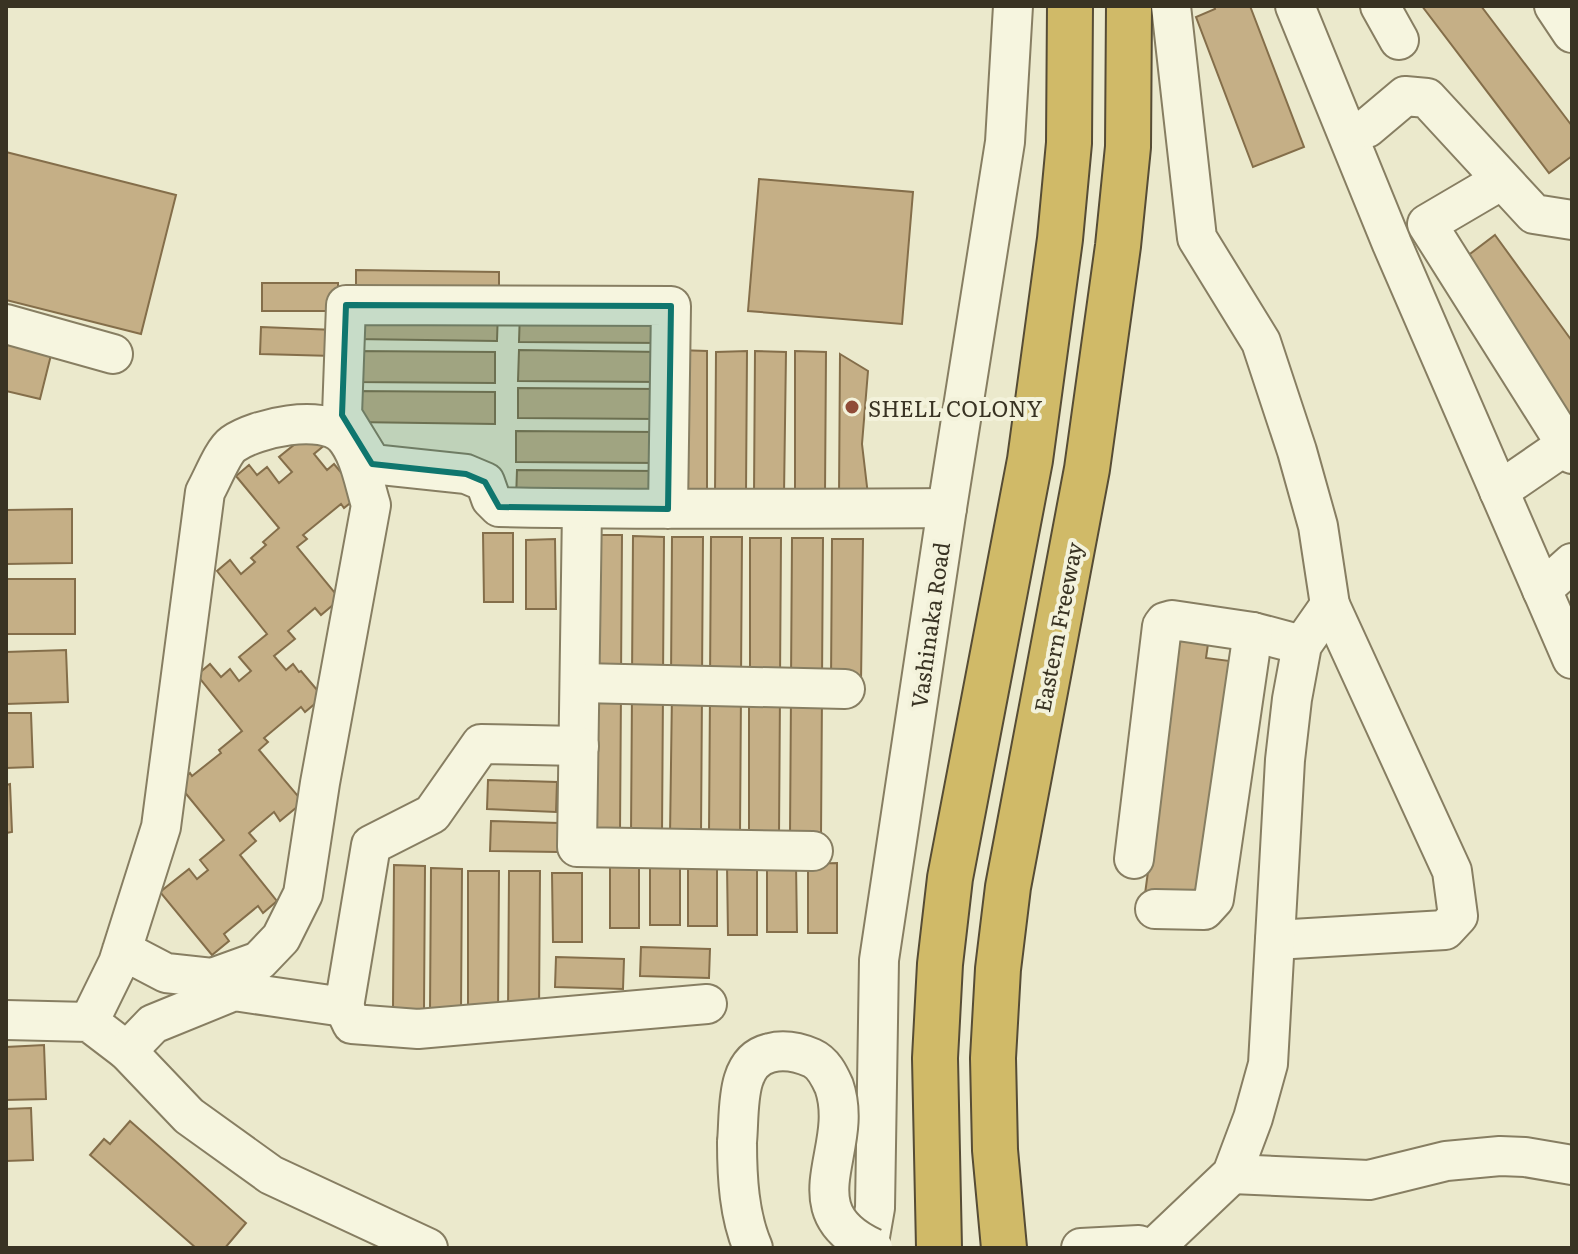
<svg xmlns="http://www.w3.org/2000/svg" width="1578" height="1254" viewBox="0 0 1578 1254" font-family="Literata,serif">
  <rect width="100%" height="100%" fill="#ebe9cc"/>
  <g fill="#c5af86" stroke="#846e4a" stroke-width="2">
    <polygon points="1214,6 1250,6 1304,147 1253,167 1196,17 1215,9"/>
    <polygon points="1422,6 1481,6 1572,126 1572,156 1549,173"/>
    <polygon points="6,152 176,195 141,334 6,300"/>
    <polygon points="759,179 913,192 902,324 748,311"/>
    <polygon points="1495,235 1572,341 1572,421 1458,263"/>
    <polygon points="356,270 499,272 499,302 356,301"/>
    <rect x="262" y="283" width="76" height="28"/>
    <polygon points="355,308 498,310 497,341 355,339"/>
    <polygon points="520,311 662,312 662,343 519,342"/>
    <polygon points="261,327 335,330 333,356 260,354"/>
    <polygon points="6,335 53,347 40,399 6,391"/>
    <polygon points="519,350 661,352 661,382 518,381"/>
    <polygon points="677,350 707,351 707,494 676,494"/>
    <polygon points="353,351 495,352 495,383 352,382"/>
    <polygon points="747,351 746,495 715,495 716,352"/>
    <polygon points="755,351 786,352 784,495 754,495"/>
    <polygon points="795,351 826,352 825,495 795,495"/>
    <polygon points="840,354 868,371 862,444 868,495 839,498"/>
    <polygon points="518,388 661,389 660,419 518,418"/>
    <polygon points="352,391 495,392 495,424 353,422"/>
    <polygon points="315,428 327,443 314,454 327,470 334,464 360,495 344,508 341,504 303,535 307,539 297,547 340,599 321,615 315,608 288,631 295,639 274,656 286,670 293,664 299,672 301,671 323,697 305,712 301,707 264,738 268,742 259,750 303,802 280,821 274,812 249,833 256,841 240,855 277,901 263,913 258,906 224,934 229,941 212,955 160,892 189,869 197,879 208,870 200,860 224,840 178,784 190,773 192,776 221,753 219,750 242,731 197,675 210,664 221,677 230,669 239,681 251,671 239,657 267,634 217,571 230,560 241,574 255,562 251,558 266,545 263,542 279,528 236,476 249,465 257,475 267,467 279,483 292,472 279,457"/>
    <polygon points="516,431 659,432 659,463 516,462"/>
    <polygon points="517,470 659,471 659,502 516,500"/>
    <polygon points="72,509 72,563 6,564 6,510"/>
    <polygon points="483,533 513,533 513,602 484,602"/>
    <polygon points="591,535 622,535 621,679 590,678"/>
    <polygon points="633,536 664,537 663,680 632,680"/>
    <polygon points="672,537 703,537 702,681 671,680"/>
    <polygon points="711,537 742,537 741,681 710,681"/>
    <polygon points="750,538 781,538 780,681 750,681"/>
    <polygon points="792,538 823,538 822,682 791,681"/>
    <polygon points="555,539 556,609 526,609 526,540"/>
    <polygon points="832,539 863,539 861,682 831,682"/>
    <rect x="6" y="579" width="69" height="55"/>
    <polygon points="1180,633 1209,637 1206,658 1230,661 1198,902 1145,894"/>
    <polygon points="66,650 68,702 6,704 6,652"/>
    <polygon points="590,690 621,690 620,834 589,833"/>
    <polygon points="663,691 662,835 631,835 632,692"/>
    <polygon points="672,692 702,693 701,836 670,836"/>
    <polygon points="710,692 741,692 740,836 709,836"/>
    <polygon points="749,693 780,693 779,837 749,836"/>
    <polygon points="791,693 822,694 821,837 790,837"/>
    <polygon points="6,713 31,713 33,767 6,768"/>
    <polygon points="488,780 557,782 556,812 487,809"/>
    <polygon points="10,784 12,832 6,833 6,785"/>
    <polygon points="491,821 559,823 558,852 490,851"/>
    <rect x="650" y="856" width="30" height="69"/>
    <rect x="688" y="857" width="29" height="69"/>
    <rect x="610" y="859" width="29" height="69"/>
    <polygon points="767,863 796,863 797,932 767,932"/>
    <polygon points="837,863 837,933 808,933 808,864"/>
    <polygon points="394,865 425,866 424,1009 393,1009"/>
    <polygon points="727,865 757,865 757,935 728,935"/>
    <polygon points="431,868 462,869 461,1012 430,1012"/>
    <polygon points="468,871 499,871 498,1015 468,1015"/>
    <polygon points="509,871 540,871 539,1014 508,1014"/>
    <polygon points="552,873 582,873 582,942 553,942"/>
    <polygon points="641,947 710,949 709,978 640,976"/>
    <polygon points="556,957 624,959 623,989 555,987"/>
    <polygon points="44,1045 46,1099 6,1100 6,1047"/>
    <polygon points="31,1108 33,1160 6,1161 6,1109"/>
    <polygon points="130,1121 246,1223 225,1248 196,1248 90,1155 104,1139 110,1144"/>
  </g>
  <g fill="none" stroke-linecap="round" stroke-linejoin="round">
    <defs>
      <g id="minor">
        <polyline points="1295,6 1392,244 1572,659"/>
        <polyline points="1380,6 1399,40"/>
        <polyline points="1554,6 1572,33"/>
        <polyline points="1367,128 1405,96 1427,98 1534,214 1572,220"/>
        <polyline points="1502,180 1427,224 1572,454"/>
        <polyline points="6,324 113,354"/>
        <polyline points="1499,491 1566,445"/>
        <polyline points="582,509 577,847 813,851"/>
        <path d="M668 509 671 306 346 305 342 415 372 464 466 474 485 482 491 499 499 507C648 510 797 509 947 508"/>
        <polyline points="1542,590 1572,563"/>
        <polyline points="581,683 845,689"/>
        <polyline points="1134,859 1162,626 1165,622 1172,620 1253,632 1302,645"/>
        <polyline points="1155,909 1204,910 1214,899 1253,632"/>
        <polyline points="1275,940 1445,930 1458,916 1452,871 1330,605"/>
        <polyline points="344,1007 352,1024 418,1029 707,1004"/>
        <polyline points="6,1020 89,1022 127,1051 189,1116 271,1175 428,1248"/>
        <path d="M89 1022 118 963 161 827 205 492C212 480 223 451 233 444 256 428 322 413 344 436 360 454 364 483 371 505L320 783 303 894 281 938 259 961 212 978 166 973 122 950"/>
        <polyline points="127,1051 153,1024 234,991 344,1007 371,845 432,814 481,744 579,746"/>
        <path d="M737 1142C737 1177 739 1216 753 1248"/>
        <polyline points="1232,1174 1369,1180 1446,1161 1500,1156 1525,1157 1572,1165"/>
        <polyline points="868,1248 875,1208 879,960 947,508 1005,142 1013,6"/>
        <polyline points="1081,1248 1139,1245 1146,1248"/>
        <polyline points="1154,1248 1232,1174 1253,1118 1268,1064 1285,760 1292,699 1302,645 1330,605 1318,526 1297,451 1261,342 1197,238 1171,6"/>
      </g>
      <g id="highway">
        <polyline points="939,1248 935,1058 940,964 950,878 1030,460 1060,239 1069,143 1070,6"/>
        <polyline points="1004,1248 995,1150 993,1058 998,969 1008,887 1087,469 1118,246 1128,147 1129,6"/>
      </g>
    </defs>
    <use href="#minor" stroke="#877e62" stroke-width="42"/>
    <use href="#highway" stroke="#564c35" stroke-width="48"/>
    <use href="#minor" stroke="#f6f5df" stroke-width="38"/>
    <use href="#highway" stroke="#d0ba68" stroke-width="44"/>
    <defs>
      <path id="minor-bridge" d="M737 1142C740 1112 734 1061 770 1053 785 1049 798 1052 812 1058 823 1063 829 1075 834 1086 856 1150 789 1209 873 1248"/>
    </defs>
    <use href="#minor-bridge" stroke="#877e62" stroke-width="42" stroke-linecap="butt"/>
    <use href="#minor-bridge" stroke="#f6f5df" stroke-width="38"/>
  </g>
  <path fill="#0f766e" fill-opacity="0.2" stroke="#0f766e" stroke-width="6" stroke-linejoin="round" d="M346 305 671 306 668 509 499 507 485 482 466 474 372 464 342 415Z"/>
  <circle fill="#904c38" stroke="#f3f2db" stroke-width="3" cx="852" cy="407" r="8"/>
  <g text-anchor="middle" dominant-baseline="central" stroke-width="8" stroke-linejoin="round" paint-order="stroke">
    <g font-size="22" fill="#393323" stroke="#f3f2db" text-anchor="start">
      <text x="868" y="407">SHELL COLONY</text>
    </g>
    <g font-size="22" fill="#393323" stroke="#f3f2db">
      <text transform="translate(929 625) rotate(-82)">Vashinaka Road</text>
      <text transform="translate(1057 627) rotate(-79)">Eastern Freeway</text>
    </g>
  </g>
  <rect width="1578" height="1254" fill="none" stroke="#393323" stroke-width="16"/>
</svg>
